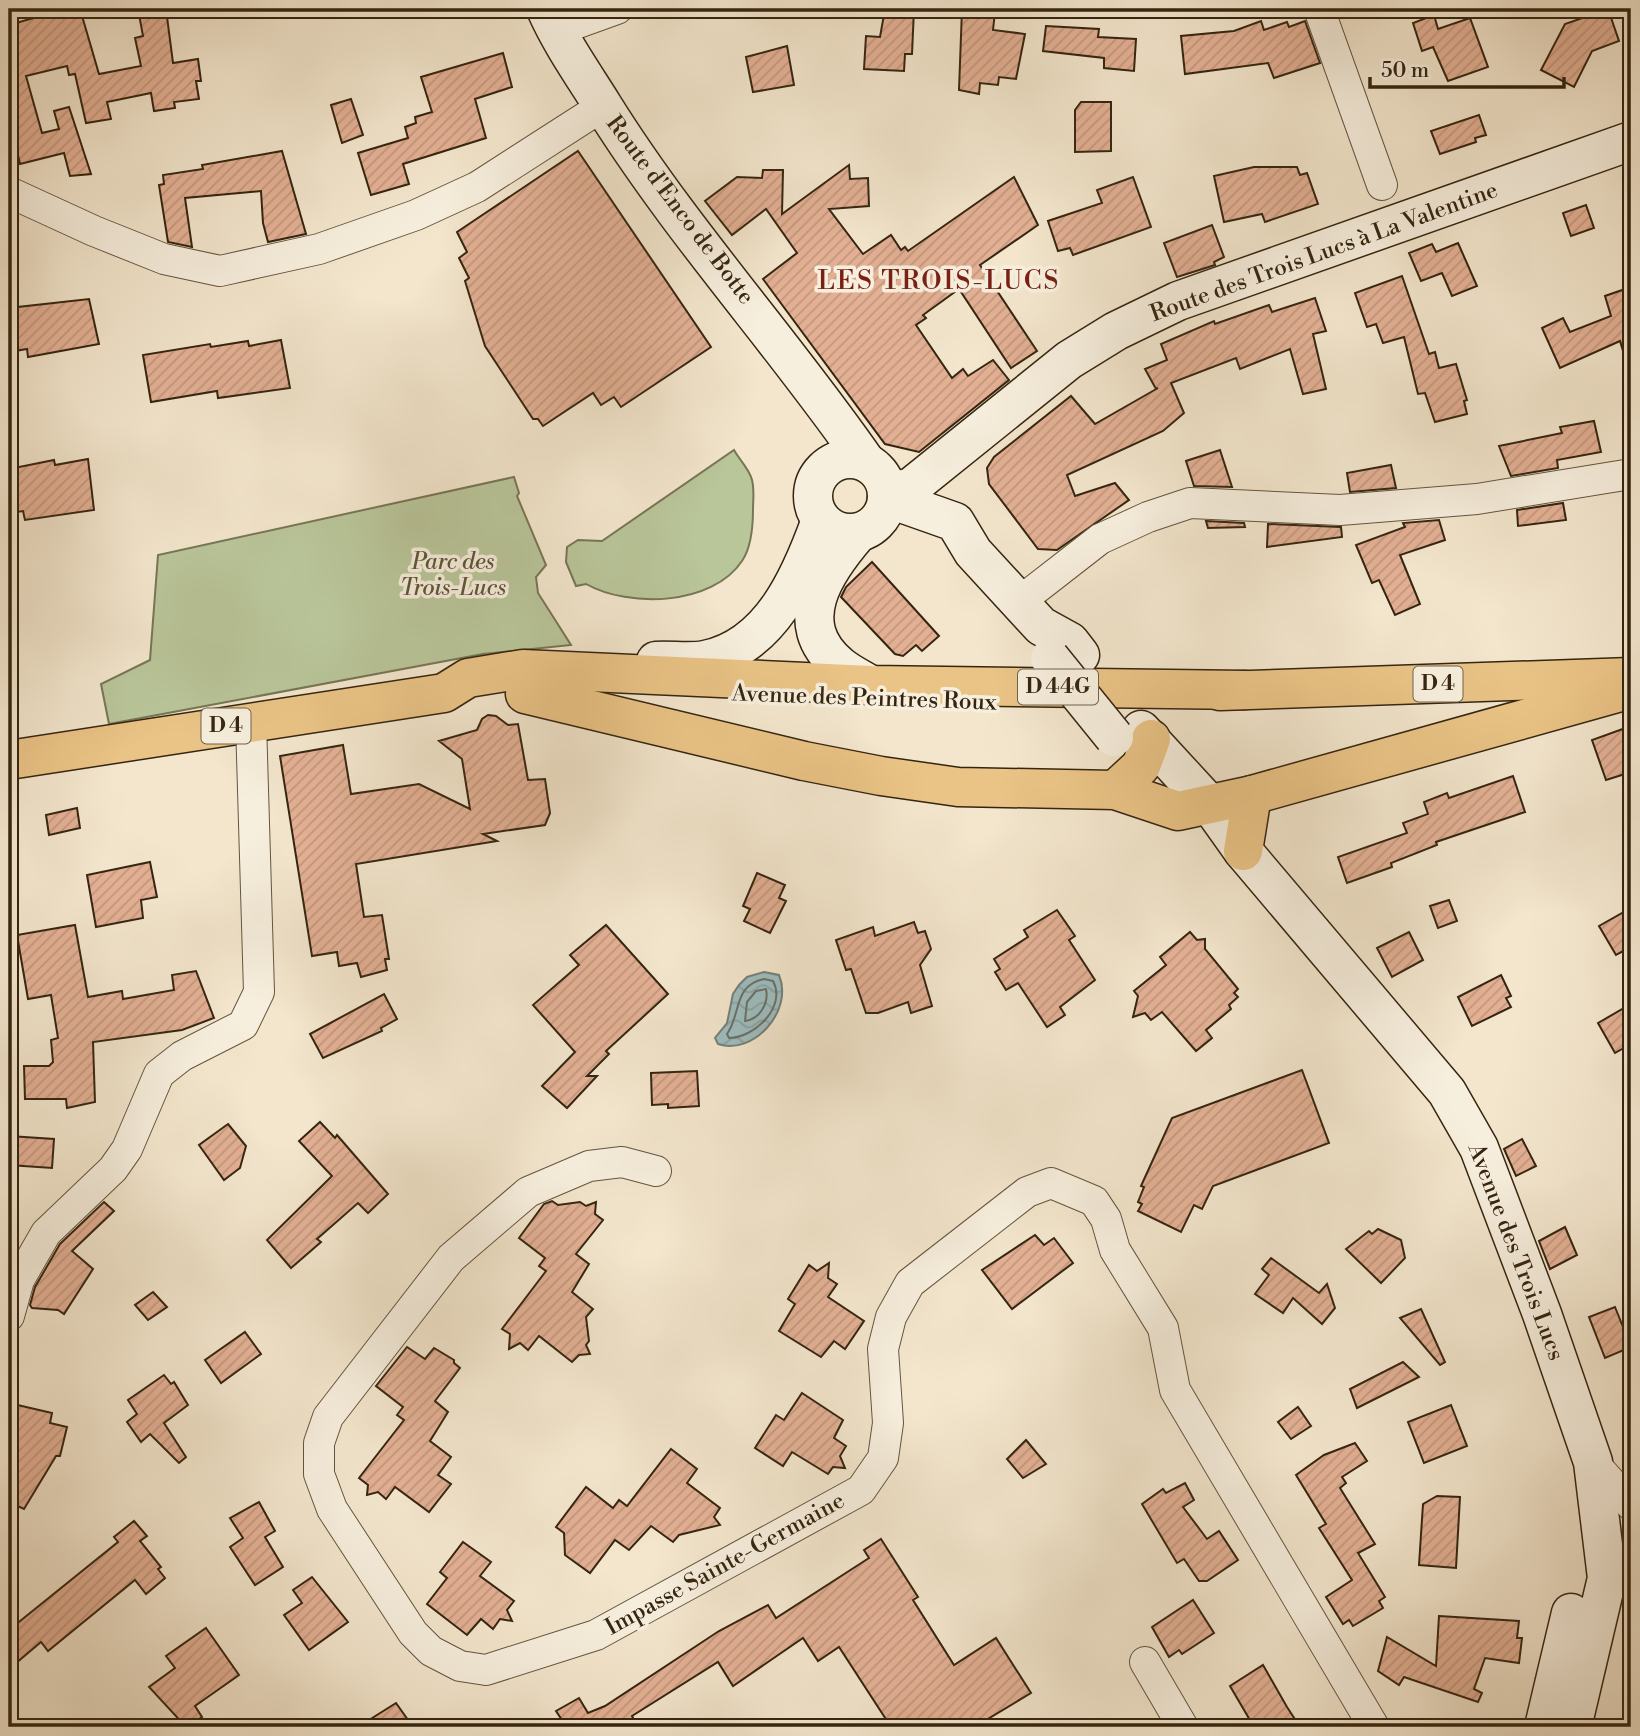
<svg xmlns="http://www.w3.org/2000/svg" width="1640" height="1736" viewBox="0 0 1640 1736" font-family="'Libre Bodoni',serif">
  <defs>
    <pattern id="water-waves" width="16" height="10" patternUnits="userSpaceOnUse" patternTransform="scale(1.75)"><rect width="16" height="10" fill="#9ebdc0"/><path d="M0 5q4-4 8 0t8 0" fill="none" stroke="#89a2a4"/></pattern>
    <pattern id="building-hatch" width="6" height="6" patternUnits="userSpaceOnUse" patternTransform="scale(1.75)"><rect width="6" height="6" fill="#e3b094"/><path d="M-1 1l2-2M0 6l6-6M5 7l2-2" fill="none" stroke="#c3977f"/></pattern>
  </defs>
  <rect width="100%" height="100%" fill="#f3e6cd"/>
  <filter id="stains"><feTurbulence type="fractalNoise" baseFrequency=".00286" numOctaves="4"/><feColorMatrix values="0 0 0 0 .2 0 0 0 0 .09 0 0 0 0 .02 0 0 0 .5 -.17"/></filter>
  <radialGradient id="worn" r=".72"><stop offset=".6" stop-color="#630" stop-opacity="0"/><stop offset="1" stop-color="#630" stop-opacity=".3"/></radialGradient>
  <g fill="#b9c69a" stroke="#777655" stroke-width="2">
    <path d="M734 450C739 459 748 468 751 477 755 486 753 500 753 509 753 524 751 548 742 561 712 606 629 608 586 584L576 586 566 562 567 547 578 540 602 541Z"/>
    <polygon points="514,477 519,493 517,496 546,565 536,577 538,593 571,645 483,654 109,724 101,684 150,660 158,555"/>
  </g>
  <path fill="url(#water-waves)" stroke="#74807a" stroke-width="2" d="M764 972 779 975C794 1011 753 1056 718 1044L715 1038 727 1023 733 994 739 985 747 977Z"/>
  <g fill="none" stroke-linecap="round" stroke-linejoin="round">
    <g stroke="#6a7168" stroke-width="2">
      <path d="M764 979 773 981C787 1007 754 1038 729 1038L727 1034C741 1015 733 985 764 979Z"/>
      <path d="M766 989C769 1003 760 1019 745 1021L747 1002 756 991Z"/>
    </g>
  </g>
  <g fill="url(#building-hatch)" stroke="#352510" stroke-width="2">
    <polygon points="65,9 80,9 99,74 141,66 135,38 143,36 138,9 166,9 173,63 198,59 201,81 196,81 199,99 174,102 175,108 154,111 151,93 107,102 111,119 86,123 75,74 69,75 67,66 26,76 42,133 59,129 54,111 69,107 91,174 70,176 64,153 20,164 17,151 9,153 9,25"/>
    <polygon points="885,9 914,9 912,54 905,54 904,71 864,69 866,36 880,37"/>
    <polygon points="962,9 995,12 993,30 1025,34 1016,79 999,77 998,85 980,83 979,94 959,90"/>
    <polygon points="1608,9 1619,41 1592,51 1574,87 1541,70 1565,24"/>
    <polygon points="1434,15 1438,29 1470,18 1488,67 1448,81 1433,47 1422,51 1413,23"/>
    <polygon points="1261,21 1264,30 1287,22 1289,27 1305,21 1320,63 1274,78 1268,63 1185,74 1181,36 1234,31"/>
    <polygon points="1046,26 1099,29 1098,37 1136,39 1134,71 1104,68 1104,58 1043,51"/>
    <polygon points="787,46 794,85 753,92 746,57"/>
    <polygon points="503,53 512,87 475,99 486,138 403,164 409,184 371,195 358,153 408,138 405,127 416,123 415,117 432,112 421,77"/>
    <polygon points="351,99 363,135 342,143 331,105"/>
    <polygon points="1081,102 1111,102 1111,151 1075,152 1075,110"/>
    <polygon points="1479,115 1486,135 1475,138 1476,142 1440,154 1431,131"/>
    <polygon points="282,151 306,234 268,242 263,223 261,191 185,198 192,247 168,242 159,185 164,184 163,175 203,169 202,165"/>
    <polygon points="578,151 711,347 621,407 614,397 601,405 593,393 543,426 538,419 533,419 485,346 465,281 469,278 459,258 467,252 457,232"/>
    <polygon points="849,165 850,179 868,178 869,206 829,209 863,254 891,235 901,250 905,247 908,251 1014,177 1038,225 980,265 1037,351 1011,368 959,289 923,315 926,318 916,325 952,378 963,369 968,376 993,360 1009,380 919,452 885,444 763,279 797,253 766,209 732,235 705,201 737,177 762,178 763,170 783,170 782,214"/>
    <polygon points="1254,167 1297,167 1300,175 1307,173 1318,204 1265,222 1262,214 1224,222 1214,176"/>
    <polygon points="1133,177 1151,227 1073,255 1070,248 1058,251 1048,221 1102,203 1097,190"/>
    <polygon points="1586,205 1594,228 1571,236 1563,213"/>
    <polygon points="1212,225 1224,257 1214,262 1215,265 1177,277 1164,243"/>
    <polygon points="1458,243 1477,286 1452,296 1442,273 1421,281 1409,253 1432,244 1436,252"/>
    <polygon points="1402,276 1429,354 1435,352 1439,368 1456,364 1467,400 1464,401 1467,414 1435,422 1425,393 1418,394 1404,337 1383,343 1376,324 1367,327 1355,293"/>
    <polygon points="1631,287 1631,363 1627,364 1620,341 1560,368 1542,328 1563,318 1570,332 1611,316 1605,296"/>
    <polygon points="1315,298 1326,331 1313,334 1326,389 1303,394 1290,349 1240,369 1236,358 1171,383 1184,413 1163,431 1067,475 1075,496 1115,483 1129,500 1057,550 1038,549 989,484 987,468 994,457 1071,396 1095,424 1158,388 1156,389 1145,369 1167,360 1161,344 1214,321 1215,324 1269,305 1272,312"/>
    <polygon points="89,299 99,344 28,357 27,349 9,352 9,308"/>
    <polygon points="281,340 290,388 218,398 217,391 151,402 143,355 210,344 211,347 248,341 249,346"/>
    <polygon points="1594,421 1601,452 1557,460 1558,468 1511,476 1499,446 1562,433 1560,427"/>
    <polygon points="1220,450 1232,487 1194,486 1186,461"/>
    <polygon points="88,459 94,510 25,520 23,511 9,513 9,469 54,460 55,465"/>
    <polygon points="1391,465 1396,488 1350,492 1347,473"/>
    <polygon points="1563,503 1566,520 1518,526 1517,510"/>
    <polygon points="1439,520 1445,540 1400,555 1420,604 1395,615 1379,580 1372,583 1356,545 1405,527 1403,523"/>
    <polygon points="1206,521 1244,523 1245,527 1208,528"/>
    <polygon points="1268,524 1341,527 1342,537 1267,547"/>
    <polygon points="872,562 939,636 922,651 916,645 903,656 895,654 841,597 846,587"/>
    <polygon points="488,715 496,716 508,725 518,724 528,780 545,779 550,813 545,825 483,834 497,841 356,864 364,917 382,915 389,959 385,959 387,970 361,977 357,963 339,966 337,952 312,956 280,756 343,745 351,794 419,784 470,809 462,759 439,741 477,730 482,719"/>
    <polygon points="1631,726 1631,764 1626,766 1628,773 1606,780 1592,740"/>
    <polygon points="1513,776 1525,812 1436,842 1437,845 1391,863 1392,867 1347,883 1338,857 1407,833 1403,823 1428,814 1424,802 1447,793 1449,798"/>
    <polygon points="77,808 80,828 49,835 46,815"/>
    <polygon points="150,862 157,897 141,900 143,918 96,927 87,875"/>
    <polygon points="757,873 785,885 779,898 786,901 770,933 744,921 750,909 743,906"/>
    <polygon points="1449,900 1457,921 1438,928 1430,906"/>
    <polygon points="1631,908 1631,947 1616,955 1599,926"/>
    <polygon points="1057,910 1075,936 1069,940 1095,980 1060,1007 1065,1015 1047,1027 1018,983 1006,990 995,972 1000,969 994,959 1028,937 1024,930"/>
    <polygon points="914,922 918,933 925,931 931,949 920,965 932,1006 911,1013 908,1002 878,1013 866,1013 851,969 846,970 836,940 873,927 875,936"/>
    <polygon points="75,925 88,997 122,991 123,999 174,990 172,975 196,971 214,1018 182,1030 93,1042 95,1102 67,1108 66,1099 25,1099 24,1066 49,1066 53,1062 51,1040 58,1038 51,995 28,999 17,935"/>
    <polygon points="606,925 668,994 606,1051 609,1054 587,1076 597,1076 567,1108 542,1086 575,1052 533,1005 579,965 570,955"/>
    <polygon points="1190,932 1197,940 1205,939 1205,949 1238,989 1234,993 1238,997 1229,1005 1231,1009 1206,1030 1212,1038 1196,1051 1162,1012 1151,1020 1145,1013 1133,1017 1138,996 1134,991 1166,965 1160,957"/>
    <polygon points="1409,932 1423,960 1392,977 1377,948"/>
    <polygon points="1501,975 1511,996 1506,998 1511,1007 1472,1026 1458,997"/>
    <polygon points="384,994 397,1019 381,1028 382,1031 323,1058 310,1034"/>
    <polygon points="1631,1004 1631,1044 1615,1053 1598,1023"/>
    <polygon points="1302,1070 1329,1143 1213,1186 1202,1209 1194,1205 1181,1232 1138,1211 1142,1204 1138,1202 1144,1187 1141,1186 1172,1118"/>
    <polygon points="697,1071 699,1106 668,1108 668,1104 652,1105 651,1073"/>
    <polygon points="320,1122 335,1138 337,1135 388,1194 368,1213 358,1203 317,1239 321,1242 291,1268 267,1240 332,1176 299,1141"/>
    <polygon points="228,1124 246,1146 240,1168 224,1180 199,1145"/>
    <polygon points="9,1136 54,1139 52,1168 9,1165"/>
    <polygon points="1522,1139 1536,1166 1516,1176 1504,1149"/>
    <polygon points="552,1201 558,1205 580,1202 586,1206 596,1202 595,1214 603,1220 576,1254 589,1264 572,1292 593,1309 586,1317 589,1341 586,1345 590,1354 579,1355 572,1362 539,1336 528,1350 520,1343 509,1349 510,1334 502,1329 546,1271 539,1266 545,1258 519,1238 544,1204"/>
    <polygon points="104,1202 114,1211 72,1251 93,1269 64,1314 58,1310 32,1308 30,1305 35,1287 60,1244"/>
    <polygon points="1565,1227 1577,1255 1550,1269 1539,1241"/>
    <polygon points="1378,1229 1401,1240 1405,1258 1381,1283 1346,1249 1369,1231 1372,1234"/>
    <polygon points="1035,1235 1044,1245 1054,1238 1073,1263 1012,1309 982,1270"/>
    <polygon points="1271,1258 1319,1293 1327,1284 1335,1308 1322,1324 1293,1298 1283,1313 1255,1294 1269,1275 1262,1269"/>
    <polygon points="829,1263 828,1278 837,1284 828,1297 864,1321 845,1349 834,1341 821,1357 779,1331 795,1304 788,1299 809,1265 817,1271"/>
    <polygon points="153,1292 167,1307 148,1320 135,1305"/>
    <polygon points="1615,1307 1631,1347 1605,1358 1589,1317"/>
    <polygon points="1421,1309 1445,1362 1440,1365 1400,1318"/>
    <polygon points="245,1332 261,1354 221,1383 205,1360"/>
    <polygon points="407,1347 425,1359 434,1348 454,1360 454,1363 460,1368 435,1401 448,1412 430,1441 451,1457 438,1475 451,1484 429,1512 395,1487 386,1499 378,1492 367,1495 368,1485 359,1478 404,1420 397,1415 403,1407 376,1386"/>
    <polygon points="1403,1362 1419,1377 1357,1408 1350,1389"/>
    <polygon points="164,1375 171,1384 174,1382 188,1405 164,1423 186,1457 179,1463 150,1434 141,1442 127,1422 137,1414 128,1400"/>
    <polygon points="802,1393 843,1420 834,1438 846,1446 840,1456 845,1468 833,1467 828,1474 792,1452 783,1466 755,1448 776,1415 784,1420"/>
    <polygon points="9,1403 52,1413 50,1423 67,1427 60,1456 56,1456 24,1509 9,1502"/>
    <polygon points="1451,1405 1467,1446 1424,1463 1408,1422"/>
    <polygon points="1298,1407 1311,1426 1291,1439 1278,1422"/>
    <polygon points="1026,1440 1046,1464 1023,1478 1007,1459"/>
    <polygon points="1355,1443 1367,1461 1342,1477 1346,1483 1340,1488 1375,1544 1358,1553 1385,1597 1379,1601 1383,1608 1353,1626 1349,1620 1343,1624 1326,1597 1352,1580 1319,1528 1326,1524 1296,1475 1324,1455"/>
    <polygon points="671,1449 697,1469 687,1483 720,1508 714,1517 720,1525 679,1535 673,1542 651,1526 629,1550 615,1540 590,1573 565,1555 564,1533 556,1527 586,1487 613,1508 619,1500 627,1506"/>
    <polygon points="1185,1483 1194,1500 1183,1507 1207,1539 1219,1531 1238,1560 1207,1581 1199,1581 1184,1559 1177,1563 1142,1504 1163,1489 1166,1493"/>
    <polygon points="1437,1496 1460,1497 1456,1568 1419,1565 1423,1504"/>
    <polygon points="259,1502 275,1531 265,1537 283,1567 255,1585 230,1547 243,1538 230,1518"/>
    <polygon points="134,1521 147,1536 140,1541 161,1567 158,1569 165,1578 146,1594 135,1580 48,1651 41,1642 9,1669 9,1630 118,1542 114,1537"/>
    <polygon points="881,1539 918,1597 913,1600 954,1665 996,1638 1031,1693 981,1723 979,1719 966,1727 891,1727 839,1647 818,1661 803,1638 733,1686 718,1662 632,1716 638,1727 556,1727 564,1723 556,1711 579,1698 588,1713 605,1706 719,1631 768,1605 776,1618 869,1558 864,1550"/>
    <polygon points="463,1542 491,1562 480,1576 514,1601 507,1610 512,1621 500,1619 493,1629 481,1619 467,1635 427,1604 447,1578 440,1572"/>
    <polygon points="312,1577 348,1622 309,1650 284,1615 302,1603 293,1590"/>
    <polygon points="1193,1600 1214,1633 1182,1654 1179,1650 1169,1657 1152,1627"/>
    <polygon points="1439,1616 1519,1621 1517,1638 1522,1638 1519,1663 1485,1658 1474,1689 1482,1693 1478,1702 1404,1677 1399,1685 1378,1671 1387,1637 1436,1666"/>
    <polygon points="206,1628 239,1675 195,1706 202,1717 186,1727 149,1687 175,1668 166,1656"/>
    <polygon points="1263,1665 1287,1707 1300,1727 1254,1727 1230,1686"/>
    <polygon points="396,1703 413,1727 358,1727"/>
  </g>
  <g fill="none" stroke-linecap="round" stroke-linejoin="round">
    <defs>
      <g id="street">
        <polyline points="1319,9 1382,185"/>
        <polyline points="556,31 617,9"/>
        <polyline points="9,192 94,231 164,259 220,271 319,249 416,215 477,187 603,106"/>
        <polyline points="1019,602 1100,539 1148,517 1190,503 1340,510 1477,499 1631,474"/>
        <polyline points="656,1171 622,1162 589,1166 528,1192 451,1258 328,1417 319,1443 319,1474 332,1509 413,1633 431,1651 460,1666 486,1670 596,1635 861,1490 883,1458 888,1423 883,1349 891,1317 910,1283 1027,1192 1051,1183 1094,1201 1106,1219 1115,1250 1163,1328 1175,1390 1374,1727"/>
        <polyline points="9,1316 19,1280 46,1233 113,1169 127,1149 159,1074 182,1056 243,1025 259,992 251,722"/>
        <polyline points="1593,1462 1631,1505"/>
        <polyline points="1145,1662 1183,1727"/>
      </g>
      <g id="secondary">
        <path d="M546 9C561 43 583 74 603 106 681 231 782 341 866 462"/>
        <circle cx="850" cy="496" r="37"/>
        <polyline points="887,491 910,488 1069,360 1116,331 1178,301 1631,141"/>
        <polyline points="887,498 955,522 973,552 1041,626 1070,642 1080,655"/>
        <path d="M858 533C825 571 789 623 839 665 848 673 861 679 871 685"/>
        <path d="M656 661C672 660 690 663 705 660 771 647 801 576 821 520"/>
        <polyline points="1141,730 1211,806 1243,851 1447,1092 1479,1148 1542,1314 1593,1462 1607,1578 1572,1727"/>
        <polyline points="1544,1727 1571,1613"/>
      </g>
      <g id="primary">
        <polyline points="1220,691 1631,677"/>
        <polyline points="525,694 804,761 881,776 958,787 1115,790 1178,811 1252,795 1624,691"/>
        <polyline points="9,760 444,693 468,678 523,669 871,685 1245,690"/>
        <polyline points="1115,790 1141,766 1151,739"/>
        <polyline points="1243,851 1252,795"/>
      </g>
    </defs>
    <use href="#street" stroke="#64553f" stroke-width="32"/>
    <use href="#secondary" stroke="#352510" stroke-width="41"/>
    <use href="#primary" stroke="#352510" stroke-width="41"/>
    <use href="#street" stroke="#f7efde" stroke-width="30"/>
    <use href="#secondary" stroke="#f7efde" stroke-width="38"/>
    <use href="#primary" stroke="#eac386" stroke-width="38"/>
    <defs>
      <polyline id="secondary-bridge" points="1050,658 1114,737"/>
    </defs>
    <use href="#secondary-bridge" stroke="#352510" stroke-width="41" stroke-linecap="butt"/>
    <use href="#secondary-bridge" stroke="#f7efde" stroke-width="38"/>
  </g>
  <g text-anchor="middle" dominant-baseline="central" stroke-width="7" stroke-linejoin="round" paint-order="stroke">
    <g fill="#f7efde" stroke="#6f624e" stroke-width="2">
      <rect x="1413.5" y="666.5" width="49" height="35" rx="5"/>
      <rect x="1018" y="669.5" width="80" height="35" rx="5"/>
      <rect x="201.5" y="708.5" width="49" height="35" rx="5"/>
    </g>
    <g font-size="21" font-weight="bold" fill="#352510">
      <text x="1438" y="684">D 4</text>
      <text x="1058" y="687">D 44G</text>
      <text x="226" y="726">D 4</text>
    </g>
    <g font-size="23" fill="#352510" stroke="#f7efde">
      <text transform="translate(680 210) rotate(53)">Route d'Enco de Botte</text>
      <text transform="translate(1324 252) rotate(-20)">Route des Trois Lucs à La Valentine</text>
      <text transform="translate(864 698) rotate(2)">Avenue des Peintres Roux</text>
      <text transform="translate(1516 1252) rotate(69)">Avenue des Trois Lucs</text>
      <text transform="translate(725 1564) rotate(-29)">Impasse Sainte-Germaine</text>
    </g>
    <g font-size="23" font-style="italic" fill="#5d5539" stroke="#f7efde">
      <text x="453" y="562">Parc des<tspan x="453" dy="26">Trois-Lucs</tspan></text>
    </g>
    <g font-size="26" letter-spacing="2" fill="#7a1f14" stroke="#f7efde">
      <text x="939" y="281">LES TROIS-LUCS</text>
    </g>
  </g>
  <rect width="1640" height="1736" fill="none" stroke="#f3e6cd" stroke-width="35"/>
  <rect x="10" y="10" width="1619" height="1715" fill="none" stroke="#352510" stroke-width="3.5"/>
  <rect x="18" y="18" width="1605" height="1701" fill="none" stroke="#352510" stroke-width="2"/>
  <path d="M1370 77v10h194v-10" fill="none" stroke="#352510" stroke-width="3.5"/>
  <text x="1381" y="77" font-size="21" fill="#352510" stroke="#f7efde" stroke-width="5" paint-order="stroke">50 m</text>
  <rect width="100%" height="100%" filter="url(#stains)"/>
  <rect width="100%" height="100%" fill="url(#worn)"/>
</svg>
